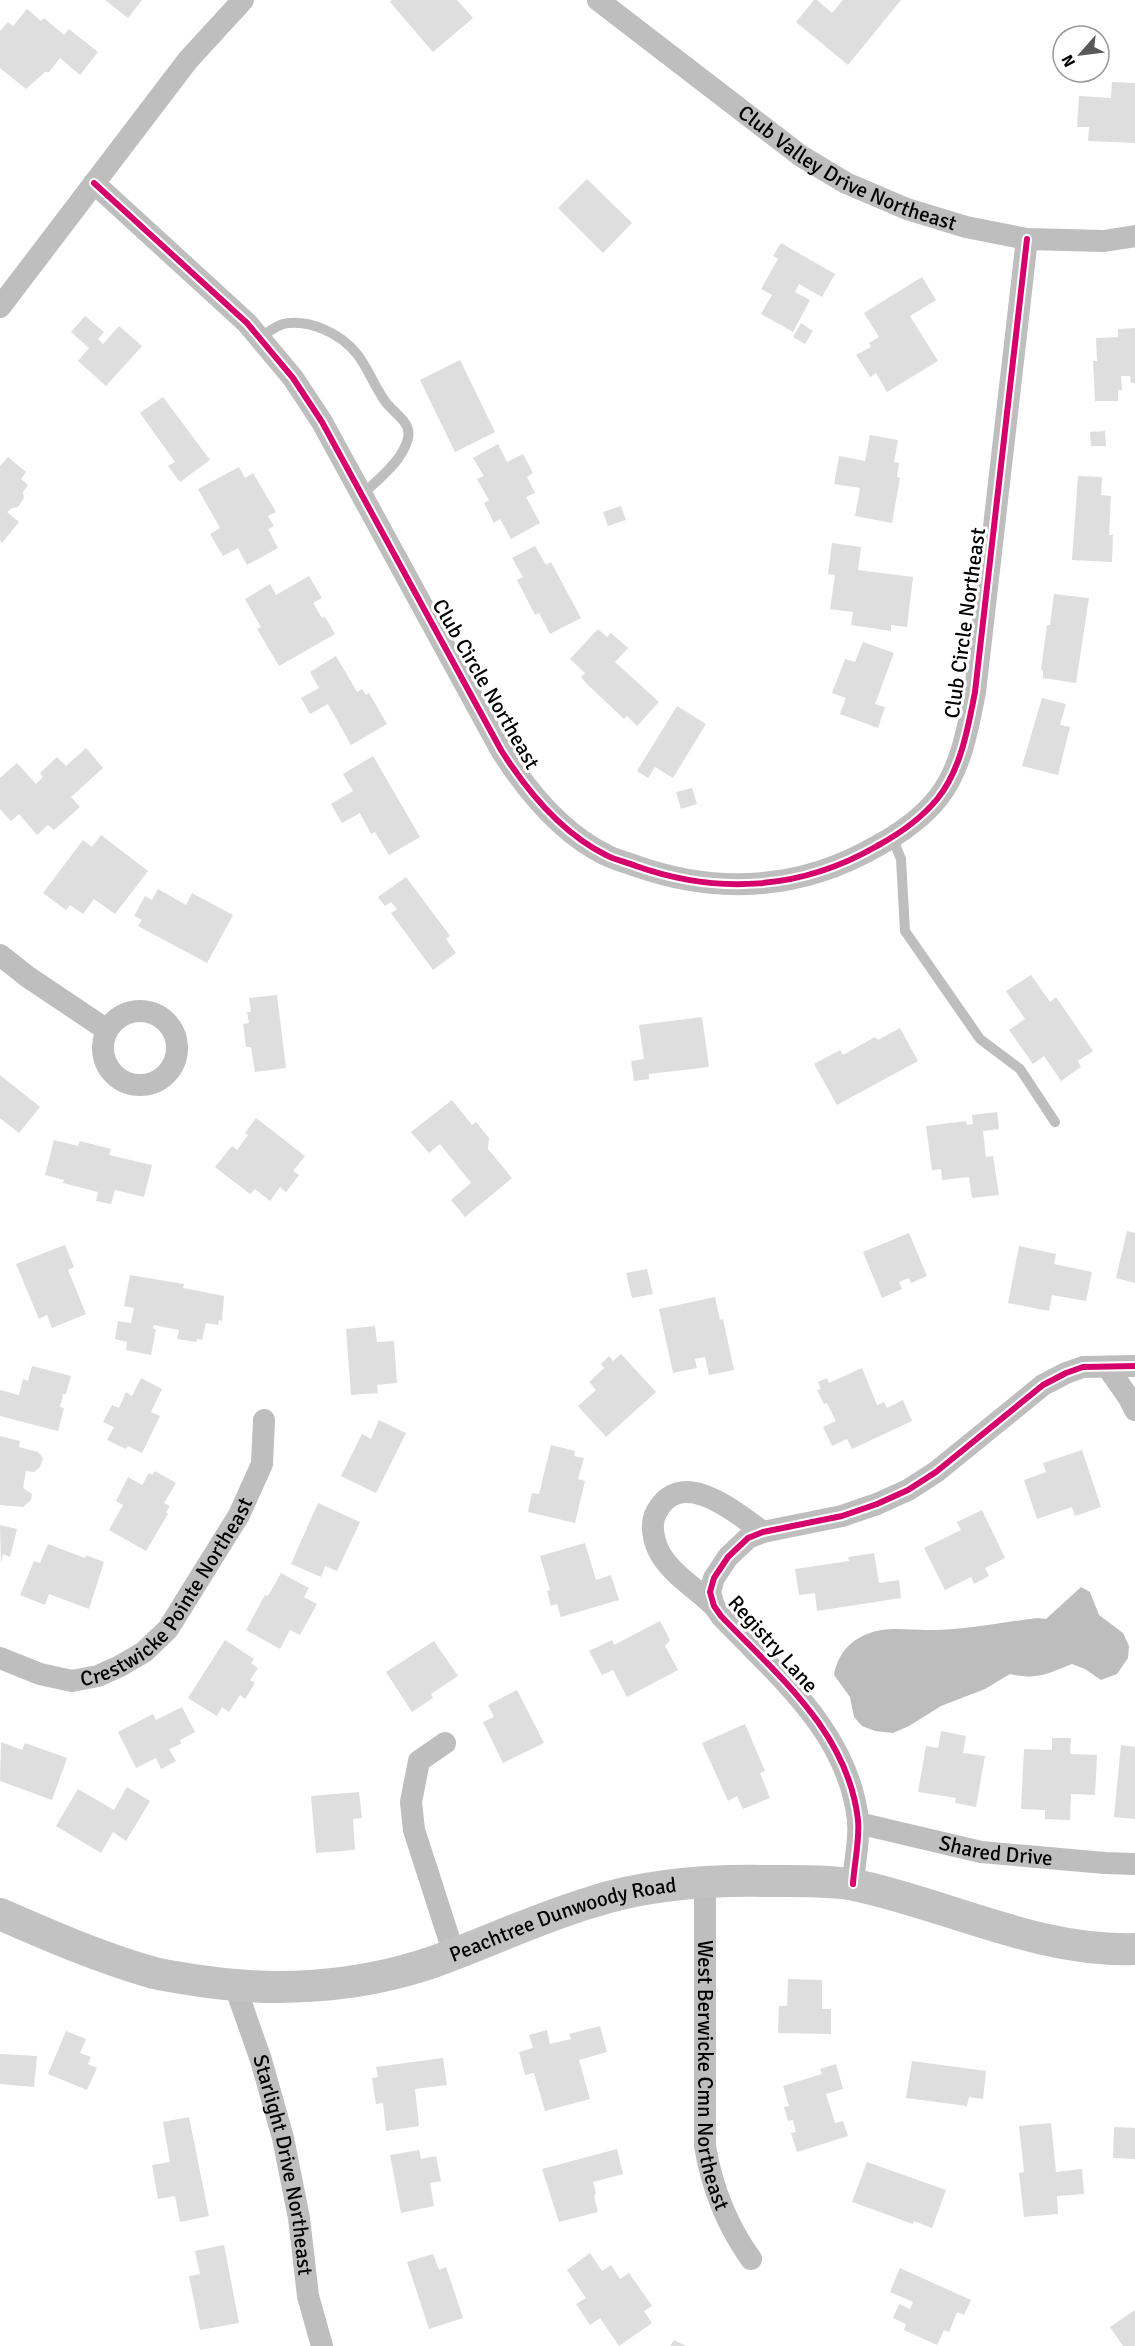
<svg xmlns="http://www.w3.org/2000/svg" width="1135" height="2346" viewBox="0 0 1135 2346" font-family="Signika,sans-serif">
  <rect width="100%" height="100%" fill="#fff"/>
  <path fill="#bdbdbd" d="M1081 1587 1090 1592 1099 1615 1123 1633 1129 1646 1128 1658 1117 1674 1101 1680 1085 1669 1072 1664C1048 1674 1035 1680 1010 1674L985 1689 941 1706 909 1726 893 1733 875 1731 862 1726 854 1717 850 1697 834 1675C838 1655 848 1642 867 1634 886 1626 907 1630 927 1630 962 1631 1002 1622 1038 1618L1046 1619Z"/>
  <g fill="#dedede">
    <polygon points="105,0 142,0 128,18"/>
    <polygon points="392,0 457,0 473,18 433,52 390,2"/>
    <polygon points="814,0 817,0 832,13 843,0 901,0 848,65 796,22"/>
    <polygon points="27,9 41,21 44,18 64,35 69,29 98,52 80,75 60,58 49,72 45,72 26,89 0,68 0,31 8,22 13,26"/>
    <polygon points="1112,82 1135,83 1135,143 1088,141 1089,127 1077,127 1079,96 1111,98"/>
    <polygon points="587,179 632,223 603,253 558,208"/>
    <polygon points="781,243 835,274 822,297 799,284 795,292 810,300 793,332 761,314 772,295 761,289 778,259 773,256"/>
    <polygon points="922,277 936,300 910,316 938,361 887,392 876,373 870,377 856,355 871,347 869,343 879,337 864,313"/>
    <polygon points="85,316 104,332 98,339 103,344 119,326 142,346 106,386 78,361 89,348 71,332"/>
    <polygon points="801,323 813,331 805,344 793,337"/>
    <polygon points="1135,328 1135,383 1131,383 1130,376 1121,376 1122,390 1118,390 1118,401 1095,401 1093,361 1097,361 1096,338 1118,337 1118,329"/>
    <polygon points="460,360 495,432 455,452 420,380"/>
    <polygon points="163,397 210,460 180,482 168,466 175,462 140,413"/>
    <polygon points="1105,431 1106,446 1091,446 1090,432"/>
    <polygon points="870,435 898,440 894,462 899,463 897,477 900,478 892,523 855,516 860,488 834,484 839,456 865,461"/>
    <polygon points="498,444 507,462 523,454 533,473 527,477 535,493 526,497 540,523 511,539 500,519 494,523 484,503 489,500 477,479 484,476 473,458"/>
    <polygon points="8,457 26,472 21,479 28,485 23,492 24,498 18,507 12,508 7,512 19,522 2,543 0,541 0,466"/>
    <polygon points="239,467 245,478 253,473 276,512 268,516 274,526 268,529 278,548 247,565 238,548 223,556 210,534 220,528 198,489"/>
    <polygon points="1078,476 1102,477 1101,495 1111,496 1109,535 1113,535 1112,562 1072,560"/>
    <polygon points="621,506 626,520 608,526 603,512"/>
    <polygon points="832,543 861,547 858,570 913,577 907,627 891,625 891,631 851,625 853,612 830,609 835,575 828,574"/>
    <polygon points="535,546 546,565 551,562 581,618 550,634 539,613 535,615 517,580 523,577 512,558"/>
    <polygon points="309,576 322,598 313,603 322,618 325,617 335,634 279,666 257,629 261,627 245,599 270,584 276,595"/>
    <polygon points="1054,594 1089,598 1076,683 1043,678 1043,671 1041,669 1047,625 1050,625"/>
    <polygon points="598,629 607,637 611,633 628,648 615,662 659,702 637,726 627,716 624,719 589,686 581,677 585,673 570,659"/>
    <polygon points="863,642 894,653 875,704 885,707 878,728 840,714 846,698 832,693 845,659 855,662"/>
    <polygon points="336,656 357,692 362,689 366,695 369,693 387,724 351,745 328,704 310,714 301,698 319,688 310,672"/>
    <polygon points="1042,698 1066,704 1060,725 1070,727 1058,775 1022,766"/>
    <polygon points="677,706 706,724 673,778 655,767 648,778 637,771"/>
    <polygon points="86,748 103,768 71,797 80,807 54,830 48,825 37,835 19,814 11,821 0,809 0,778 17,763 36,784 43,777 40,773 57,757 66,766"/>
    <polygon points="373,756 420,837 389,855 375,832 371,834 360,813 342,823 331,804 353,791 343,774"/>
    <polygon points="692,788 697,804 681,809 676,792"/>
    <polygon points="101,835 148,871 115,914 94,899 83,914 70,905 66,910 43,893 83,840 92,847"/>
    <polygon points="406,877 450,936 446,939 456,953 433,970 391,913 397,909 391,902 385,906 378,897"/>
    <polygon points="158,889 186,905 192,893 233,915 207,963 138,926 142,920 134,916 145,896 152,900"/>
    <polygon points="1031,975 1050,1002 1056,997 1093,1051 1078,1061 1081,1067 1061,1081 1044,1056 1033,1064 1009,1030 1025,1019 1006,991"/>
    <polygon points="277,995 286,1068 255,1072 251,1047 246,1047 243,1024 249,1023 247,1012 251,1012 249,998"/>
    <polygon points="702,1017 709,1067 649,1074 649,1079 634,1081 631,1061 644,1059 639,1025"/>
    <polygon points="900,1028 918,1061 837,1105 814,1064 840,1050 843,1055 875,1037 878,1040"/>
    <polygon points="0,1075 40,1107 19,1133 0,1118"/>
    <polygon points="452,1100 472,1125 476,1122 489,1138 488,1149 512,1178 465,1217 451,1200 471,1183 440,1144 429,1153 411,1132"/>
    <polygon points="997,1112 999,1129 983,1131 986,1157 993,1156 999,1195 972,1198 969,1177 942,1180 941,1169 932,1170 926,1126 966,1121 967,1125 973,1124 972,1115"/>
    <polygon points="256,1118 305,1156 293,1171 299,1175 286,1192 280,1187 270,1201 255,1189 250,1194 215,1167 232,1146 237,1150 248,1135 245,1133"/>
    <polygon points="54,1140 78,1146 80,1141 111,1149 109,1155 152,1165 144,1197 115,1190 111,1204 96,1201 98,1192 63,1183 64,1180 45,1175"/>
    <polygon points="1127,1231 1135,1233 1135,1283 1116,1278"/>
    <polygon points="909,1233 927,1276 911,1283 909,1278 899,1282 902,1289 882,1298 863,1252"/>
    <polygon points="65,1245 74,1267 68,1270 86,1314 52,1328 47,1315 39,1319 16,1264"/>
    <polygon points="1019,1246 1056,1254 1054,1264 1092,1272 1086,1301 1052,1295 1049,1311 1008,1303"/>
    <polygon points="647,1269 653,1294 632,1298 626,1273"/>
    <polygon points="130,1275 184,1284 183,1288 224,1296 222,1321 219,1320 218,1325 206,1323 202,1340 197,1339 196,1342 177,1339 179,1330 154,1325 153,1329 156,1329 151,1355 126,1350 127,1342 115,1339 118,1321 131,1323 134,1308 124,1306"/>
    <polygon points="715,1297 720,1320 723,1319 734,1370 709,1375 705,1357 695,1359 697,1368 673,1373 659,1309"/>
    <polygon points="375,1326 377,1342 394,1341 397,1383 377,1385 378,1393 351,1395 346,1329"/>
    <polygon points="621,1354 656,1392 606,1437 578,1406 596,1390 589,1382 604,1368 601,1364 609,1356 613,1361"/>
    <polygon points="32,1366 71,1376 66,1394 63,1394 60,1407 64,1408 58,1431 0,1416 0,1390 19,1395 23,1379 28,1381"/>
    <polygon points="862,1368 877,1405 884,1402 887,1408 903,1400 912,1421 852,1449 847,1439 832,1446 823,1427 836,1421 827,1403 824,1404 817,1390 821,1389 818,1382 827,1378 829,1383"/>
    <polygon points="141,1378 162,1389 151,1412 160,1416 142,1453 128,1446 126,1449 107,1440 114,1427 103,1422 112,1405 119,1408 126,1392 132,1396"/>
    <polygon points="379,1420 406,1433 376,1493 341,1476 362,1434 371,1439"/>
    <polygon points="0,1436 20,1441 19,1447 38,1452 43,1458 40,1467 34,1472 26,1471 23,1488 32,1494 31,1500 23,1507 0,1505"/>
    <polygon points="551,1445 575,1451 574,1456 584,1458 578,1479 585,1481 575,1523 528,1512 532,1493 539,1494"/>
    <polygon points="1082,1450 1101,1507 1075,1516 1072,1507 1037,1519 1024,1480 1046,1472 1043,1463"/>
    <polygon points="155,1471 176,1483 164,1503 170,1506 166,1512 168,1514 146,1551 109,1530 123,1505 116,1501 128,1477 142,1485 149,1473 152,1475"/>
    <polygon points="318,1503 360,1522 337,1571 325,1566 321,1577 291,1564"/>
    <polygon points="982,1510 1005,1558 985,1568 989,1576 974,1584 971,1577 945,1590 924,1548 961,1530 957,1522"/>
    <polygon points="0,1525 17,1529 10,1557 3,1554 1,1564"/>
    <polygon points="585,1543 596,1580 611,1575 619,1600 561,1617 557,1604 551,1606 547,1591 550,1590 540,1556"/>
    <polygon points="48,1544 85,1558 86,1555 104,1562 89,1609 49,1594 45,1605 20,1595 34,1561 40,1563"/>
    <polygon points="874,1553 879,1583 899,1580 901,1598 817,1611 815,1593 799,1595 795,1569 849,1561 848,1557"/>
    <polygon points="281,1573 309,1588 304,1597 317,1604 300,1635 290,1630 280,1649 246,1630 265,1595 268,1596"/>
    <polygon points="660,1621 670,1640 665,1646 678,1670 627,1697 613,1670 602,1675 589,1651 612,1640 614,1645"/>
    <polygon points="225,1640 254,1659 251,1663 258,1668 250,1680 255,1683 245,1699 240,1695 229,1712 222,1707 217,1716 188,1698"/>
    <polygon points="434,1641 458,1676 431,1694 433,1698 412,1712 386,1672"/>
    <polygon points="517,1690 544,1743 503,1763 483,1722 494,1717 488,1705"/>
    <polygon points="182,1707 195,1732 180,1740 181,1744 169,1749 176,1761 161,1769 156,1758 136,1768 118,1732 153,1714 156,1720"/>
    <polygon points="745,1724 765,1771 760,1773 770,1798 743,1809 737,1796 728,1801 702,1743"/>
    <polygon points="941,1731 966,1736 963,1753 985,1756 976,1807 955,1803 956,1798 918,1792 926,1746 938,1748"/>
    <polygon points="1052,1738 1071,1738 1070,1754 1097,1755 1095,1795 1071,1794 1070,1820 1045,1819 1045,1810 1021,1809 1024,1749 1052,1750"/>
    <polygon points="1,1742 22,1750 25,1743 67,1758 52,1800 0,1781"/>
    <polygon points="1121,1745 1135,1747 1135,1819 1114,1817"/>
    <polygon points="127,1787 150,1801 126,1841 113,1832 101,1853 56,1826 78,1789 114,1810"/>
    <polygon points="359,1792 362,1818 353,1819 355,1850 316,1853 311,1796"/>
    <polygon points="788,1979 822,1980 822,2009 831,2009 831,2034 778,2033 779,2006 787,2006"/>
    <polygon points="600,2026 607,2052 579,2060 590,2099 545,2111 534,2073 525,2075 519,2052 533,2048 529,2035 547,2030 550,2044 571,2039 569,2034"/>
    <polygon points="66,2031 86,2039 80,2053 91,2057 88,2064 97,2068 87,2090 48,2074"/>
    <polygon points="0,2054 37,2056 34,2087 0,2084"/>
    <polygon points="443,2058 447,2085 415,2089 419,2126 386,2131 383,2103 376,2104 372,2078 378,2077 376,2067"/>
    <polygon points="912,2061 986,2071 983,2099 969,2097 967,2106 906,2098"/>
    <polygon points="836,2064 843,2089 826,2094 835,2123 843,2121 848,2136 797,2152 791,2133 796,2132 793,2120 788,2121 784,2107 789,2106 783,2086 822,2074 820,2069"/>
    <polygon points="189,2117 209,2216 180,2222 175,2196 158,2199 152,2165 170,2162 163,2122"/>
    <polygon points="1051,2123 1056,2172 1082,2169 1084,2194 1057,2196 1058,2214 1024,2217 1019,2173 1024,2172 1019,2126"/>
    <polygon points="1114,2127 1135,2128 1135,2159 1113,2158"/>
    <polygon points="617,2149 623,2174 593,2182 596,2193 594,2196 598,2212 559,2222 542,2169"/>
    <polygon points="419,2150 421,2159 436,2156 441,2181 430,2183 434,2206 401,2213 390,2155"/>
    <polygon points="867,2162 946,2190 932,2228 914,2221 913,2224 852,2202"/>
    <polygon points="224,2245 239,2323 200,2330 189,2276 200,2274 195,2251"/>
    <polygon points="590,2253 602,2271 611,2265 620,2279 629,2273 652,2306 644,2311 652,2323 619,2346 600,2318 590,2325 576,2304 586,2298 567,2270"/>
    <polygon points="433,2254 439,2270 446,2267 463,2318 429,2329 407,2262"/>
    <polygon points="900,2268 971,2300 964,2315 957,2312 949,2332 944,2330 937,2345 904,2330 906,2324 893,2318 899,2304 910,2309 913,2302 890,2292"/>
    <polygon points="1135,2310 1135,2346 1123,2346 1110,2327"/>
    <polygon points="674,2340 686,2346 670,2346"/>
  </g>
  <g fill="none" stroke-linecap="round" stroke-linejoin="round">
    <g stroke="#bebebe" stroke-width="10">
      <path d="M260 338C267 333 274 327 283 324 309 318 341 334 357 354 368 368 374 386 385 401 393 413 412 422 408 438 403 461 377 480 362 495"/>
      <polyline points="892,837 901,859 905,931 980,1039 1020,1069 1055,1122"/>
    </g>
    <g stroke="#bebebe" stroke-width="22">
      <path id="s1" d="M598 0 801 156 846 183 907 209 966 227 1027 239 1104 241 1135 236"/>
      <path d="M94 183 247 323 293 378 322 422 501 750C527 791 561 833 606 855 615 860 626 862 636 866 718 895 801 890 877 846 899 834 922 818 938 798 961 769 968 728 975 692L1027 239"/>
      <polyline points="0,307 188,60 243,0"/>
      <polyline points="0,955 28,977 107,1030"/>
      <circle cx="140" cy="1048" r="37"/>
      <polyline points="1108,1368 1129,1398 1135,1410"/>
      <path d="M714 1606C697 1589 674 1576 661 1555 654 1543 649 1524 657 1511 682 1466 736 1513 763 1532"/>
      <path id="s2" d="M0 1658 40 1674 72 1681 98 1676 120 1666 144 1652 168 1629 239 1515 262 1464 264 1420"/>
      <polyline points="445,1743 419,1761 411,1802 414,1830 454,1954"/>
      <path id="s3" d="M858 1823 981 1852 1105 1863 1135 1864"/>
      <path id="s4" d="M705 1882V2146C712 2188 726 2224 751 2259"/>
      <path d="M853 1884C854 1864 860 1840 858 1820 848 1732 778 1676 721 1616L714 1606 710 1592 714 1578 728 1557 748 1538 763 1532 842 1516 877 1504 908 1490 936 1472 1043 1385 1066 1373 1083 1367 1135 1366"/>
      <path id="s5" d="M235 1986 261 2060 283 2138 299 2218 308 2296 322 2346"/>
    </g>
    <path stroke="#c2c2c2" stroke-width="32" id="s6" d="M0 1914C50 1936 101 1958 154 1973 167 1976 181 1978 194 1980 273 1993 357 1988 433 1962 486 1943 538 1918 592 1902 648 1884 709 1880 767 1881 791 1881 832 1880 855 1885 949 1905 1037 1952 1135 1949"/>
    <defs>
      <g id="cycleway">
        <path d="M94 183 247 323 293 378 322 422 501 750C527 791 561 833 606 855 615 860 626 862 636 866 718 895 801 890 877 846 899 834 922 818 938 798 961 769 968 728 975 692L1027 239"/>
        <path d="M853 1884C854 1864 860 1840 858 1820 848 1732 778 1676 721 1616L714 1606 710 1592 714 1578 728 1557 748 1538 763 1532 842 1516 877 1504 908 1490 936 1472 1043 1385 1066 1373 1083 1367 1135 1366"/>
      </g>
    </defs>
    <use href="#cycleway" stroke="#fff" stroke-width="10"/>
    <use href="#cycleway" stroke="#d6006c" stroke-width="6"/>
  </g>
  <g text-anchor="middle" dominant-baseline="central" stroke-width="6" stroke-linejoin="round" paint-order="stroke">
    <g font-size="21" fill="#000" stroke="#fff">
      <text stroke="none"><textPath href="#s1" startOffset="303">Club Valley Drive Northeast</textPath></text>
      <text transform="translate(965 623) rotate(-82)">Club Circle Northeast</text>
      <text transform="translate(486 684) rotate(60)">Club Circle Northeast</text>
      <text stroke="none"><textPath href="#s2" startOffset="212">Crestwicke Pointe Northeast</textPath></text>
      <text transform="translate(773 1644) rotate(48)">Registry Lane</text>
      <text stroke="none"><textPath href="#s3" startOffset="141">Shared Drive</textPath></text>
      <text stroke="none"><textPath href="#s6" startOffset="585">Peachtree Dunwoody Road</textPath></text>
      <text stroke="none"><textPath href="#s4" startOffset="194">West Berwicke Cmn Northeast</textPath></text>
      <text stroke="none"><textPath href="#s5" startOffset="186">Starlight Drive Northeast</textPath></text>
    </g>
  </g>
  <g transform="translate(1081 54) rotate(242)"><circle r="28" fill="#ffffff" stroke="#999999" stroke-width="1.5"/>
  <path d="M0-4.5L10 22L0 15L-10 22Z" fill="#595959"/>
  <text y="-9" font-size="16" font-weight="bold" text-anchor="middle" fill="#000000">N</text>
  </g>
</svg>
